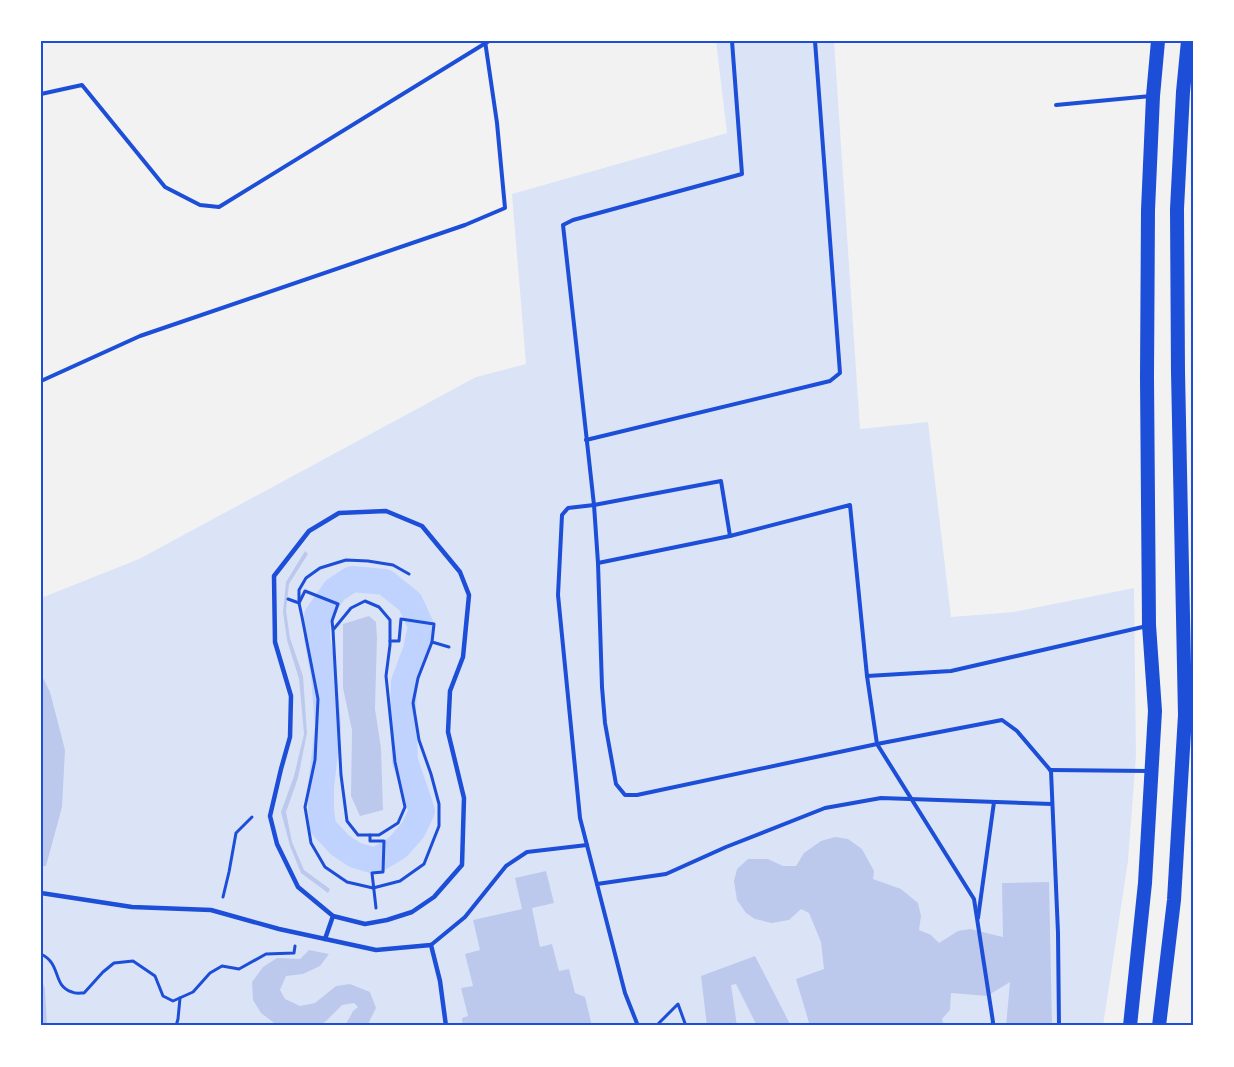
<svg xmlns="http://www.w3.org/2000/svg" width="1234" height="1067" viewBox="0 0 1234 1067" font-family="'Asap Condensed',sans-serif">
  <rect width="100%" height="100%" fill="#f2f2f2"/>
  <polygon fill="#dbe4f7" points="716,41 834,41 860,429 928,422 951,617 1014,612 1134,588 1136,756 1128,861 1103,1026 41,1026 41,598 139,559 476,377 526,364 512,194 727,133"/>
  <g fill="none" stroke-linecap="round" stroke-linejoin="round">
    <polygon stroke="#bfd3fe" stroke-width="26" points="352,579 385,582 410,602 421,626 416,650 404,682 403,715 405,761 422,811 413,830 398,847 375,861 355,855 340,845 323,827 321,810 321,787 328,726 324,676 317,638 317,616 335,590"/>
  </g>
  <g fill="#bdc9ec">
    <polygon points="305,551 308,554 289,584 286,611 290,638 303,676 307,733 298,778 286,812 292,842 304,870 330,889 328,893 301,873 290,846 281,812 294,776 304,734 299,679 287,640 283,612 286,582"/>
    <polygon points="369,616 376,622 377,638 375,709 381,748 383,810 360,816 351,796 352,730 343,688 343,624"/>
    <polygon points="41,674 50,692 65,750 62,807 46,866 41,866"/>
    <polygon points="835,837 848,839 862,849 874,871 873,879 901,889 918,903 921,916 919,930 931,935 939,943 958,931 970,929 1003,937 1002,883 1049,882 1052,1026 1006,1026 1010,982 987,996 951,993 950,1010 942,1019 944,1026 810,1026 796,979 824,969 821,942 809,913 801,909 789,920 772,923 755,919 746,913 737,900 734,881 737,869 748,859 768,859 783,866 796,866 804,853 821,841"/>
    <polygon points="546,871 554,903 532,908 540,947 552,944 559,971 569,969 575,993 585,997 592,1026 463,1026 462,1018 468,1016 461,988 473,986 465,954 480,950 473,920 522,909 515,878"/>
    <polygon points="309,950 329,954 320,966 303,974 286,976 280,990 285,999 300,1006 315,1003 336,986 350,984 370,992 376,1008 367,1026 345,1026 353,1011 358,1007 354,1003 342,1005 325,1022 318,1026 278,1026 261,1013 253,1000 252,982 263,967 277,958 300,959"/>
    <polygon points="755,956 791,1026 757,1026 736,984 731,985 737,1026 707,1026 701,976"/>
    <polygon points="41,977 45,989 47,1026 41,1026"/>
  </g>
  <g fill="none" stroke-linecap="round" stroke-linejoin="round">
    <g stroke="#1d4ed8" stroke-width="3">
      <polyline points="409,574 393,565 368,561 346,560 320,568 306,578 299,590 299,603 302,617 318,699 315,760 305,807 311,843 325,867 347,882 373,888 400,881 424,864 439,826 439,804 431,774 419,740 413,703 418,678 432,642"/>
      <polyline points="288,599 299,603 305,591 338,604 332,621 333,630 341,775 347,821 358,835 379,835 398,823 405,807 395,762 386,676 390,645 390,620 379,607 365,601 351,608 333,630"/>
      <polyline points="390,641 399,641 401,619 434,624 432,642 449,647"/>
      <polyline points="370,835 370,841 384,841 383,872 372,873 376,908"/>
      <polyline points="223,897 229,872 236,833 252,817"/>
      <path d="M41 954C62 964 52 986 72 992 75 994 80 993 84 993L103 972 114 963 133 961 155 976 163 996 173 1001 193 992 210 973 222 966 239 969 266 954 294 953 295 946"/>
      <polyline points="176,1026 178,1019 180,998"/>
      <polyline points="656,1026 678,1004 686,1026"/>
    </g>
    <g stroke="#1d4ed8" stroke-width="4">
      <polyline points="732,41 742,174 573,220 563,225 594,505 598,563 602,687 605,723 616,784 625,795 637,795 877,744 1002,720 1017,731 1051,771 1058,933 1059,1026"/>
      <polyline points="41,94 82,85 165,187 200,205 219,207 489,41"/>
      <polyline points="1056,105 1151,96"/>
      <polyline points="41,381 140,336 465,225 505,208 497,123 485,41"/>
      <polyline points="586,440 830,381 840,373 815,41"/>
      <polyline points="598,563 730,536 850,505 867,676 877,744 974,899 993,1022 992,1026"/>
      <polyline points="867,676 951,671 1147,626"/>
      <polyline points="1050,770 1148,771"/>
      <polyline points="597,884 666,874 726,847 825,808 881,798 1052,804"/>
      <polyline points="978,918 994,802"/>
      <polyline points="431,945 465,917 506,866 527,852 587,845"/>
      <polyline points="638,1026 625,993 580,818 558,595 562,515 568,508 594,505 721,481 730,536"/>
    </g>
    <g stroke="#1d4ed8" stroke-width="4.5">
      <polyline points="41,893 132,907 211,910 279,929 376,950 431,945 440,981 446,1026"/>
      <polyline points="325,939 333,916 298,887 277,844 270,816 281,769 290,737 291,696 275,642 274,576 309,531 339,513 386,511 422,526 460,572 469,595 463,657 450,691 448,732 464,798 462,865 434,897 412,912 387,920 365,924 333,916"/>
    </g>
    <g stroke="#1d4ed8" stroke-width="14">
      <polyline points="1130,1026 1145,883 1155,711 1149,625 1147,378 1148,210 1153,96 1158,41"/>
      <polyline points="1159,1026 1174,900 1185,715 1178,372 1177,209 1183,92 1188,41"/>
    </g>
  </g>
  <rect width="1234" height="1067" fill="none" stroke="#ffffff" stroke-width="85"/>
  <rect x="42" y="42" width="1150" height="982" fill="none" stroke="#1d4ed8" stroke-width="2"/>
</svg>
